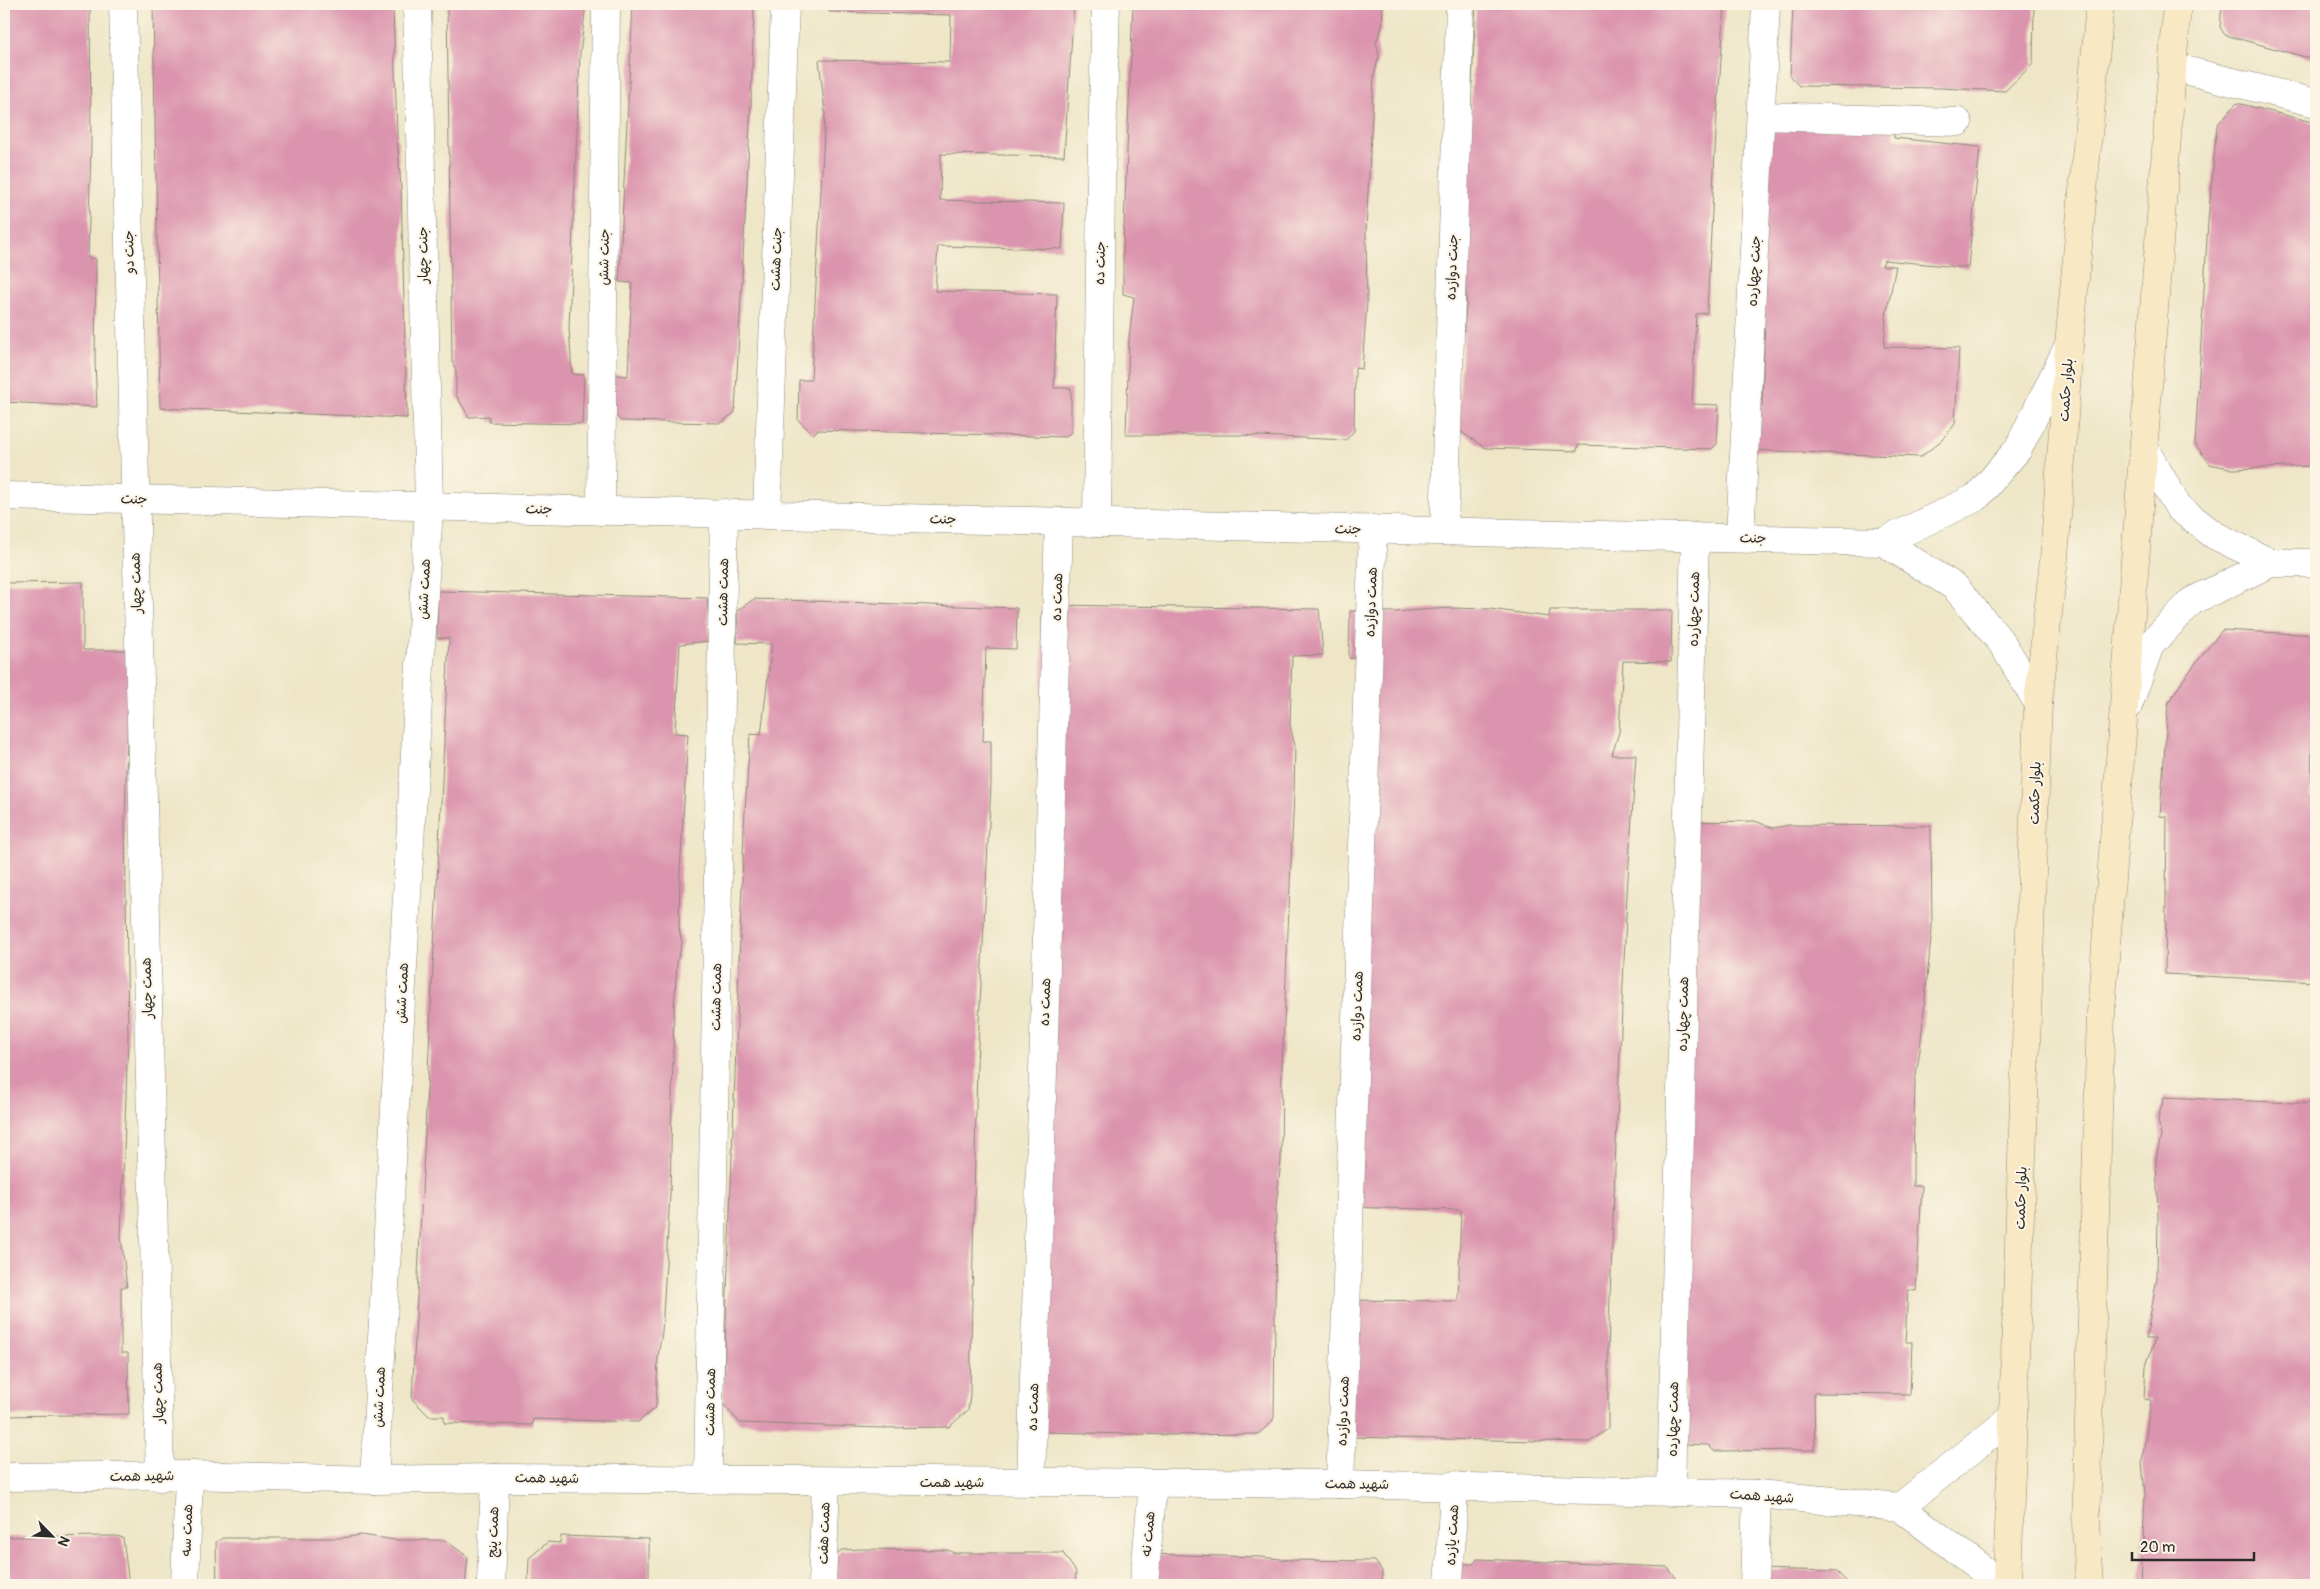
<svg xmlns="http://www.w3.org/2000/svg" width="2320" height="1589" viewBox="0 0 2320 1589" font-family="Pangolin,'Playpen Sans Arabic',sans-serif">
  <rect width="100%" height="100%" fill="#fcf5e5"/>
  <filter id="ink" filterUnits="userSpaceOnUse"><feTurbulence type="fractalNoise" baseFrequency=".02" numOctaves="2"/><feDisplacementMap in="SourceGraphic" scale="10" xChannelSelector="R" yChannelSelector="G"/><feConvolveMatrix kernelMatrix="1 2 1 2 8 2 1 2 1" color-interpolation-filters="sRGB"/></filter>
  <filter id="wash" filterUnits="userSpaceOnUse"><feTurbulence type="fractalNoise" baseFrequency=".0096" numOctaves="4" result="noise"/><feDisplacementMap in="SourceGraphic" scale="20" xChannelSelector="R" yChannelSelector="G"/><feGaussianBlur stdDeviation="1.12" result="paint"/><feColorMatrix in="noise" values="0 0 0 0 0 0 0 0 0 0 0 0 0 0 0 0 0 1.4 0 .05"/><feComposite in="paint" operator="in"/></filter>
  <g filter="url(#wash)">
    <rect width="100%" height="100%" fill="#eee6c7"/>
    <g id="blocks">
      <g fill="#db94ae">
        <polygon points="4,4 90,4 91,145 88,258 96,259 95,362 97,407 4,402"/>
        <polygon points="153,4 393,4 397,136 401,188 407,418 160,408"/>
        <polygon points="447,4 586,4 580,54 569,328 572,374 584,375 582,424 489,422 489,416 469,417 456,395 456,371 452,360"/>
        <polygon points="633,4 754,4 751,105 735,412 721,423 621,421 609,408 609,374 628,376 632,283 619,282"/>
        <polygon points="829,4 1074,4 1064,156 941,154 940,200 1064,203 1062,249 938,246 935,291 1057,294 1054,388 1071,388 1071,432 1066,437 818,430 813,434 798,420 799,380 811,380 825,112 819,60 950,62 951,15 829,12"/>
        <polygon points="1133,4 1383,4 1382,28 1376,42 1379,56 1374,75 1366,231 1367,302 1362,369 1355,368 1354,431 1346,440 1238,435 1126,435 1129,339 1134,297 1123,294 1123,250"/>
        <polygon points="1476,4 1725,4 1716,130 1707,313 1696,314 1692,404 1719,405 1717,444 1712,449 1578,445 1577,451 1485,448 1457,429 1466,304 1465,220"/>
        <polygon points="1793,4 2034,4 2033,64 2005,91 1940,88 1799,86 1790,76"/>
        <polygon points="2222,4 2316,4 2316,60 2225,35 2220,27"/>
        <polygon points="2237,103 2316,123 2316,466 2233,469 2210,464 2195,444 2208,221 2217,125"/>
        <polygon points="1773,126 1894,129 1894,138 1980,147 1968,268 1884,260 1882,266 1896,266 1886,316 1884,347 1959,348 1955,424 1943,439 1921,457 1748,450 1743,405 1762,406 1765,312 1756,311"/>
        <polygon points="83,582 83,650 129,650 125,822 128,1037 121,1236 127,1287 121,1287 121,1353 128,1353 129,1414 4,1416 4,583"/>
        <polygon points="438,591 707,598 710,641 680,644 675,733 688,734 680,872 679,929 682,943 677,962 674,1009 670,1194 662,1332 658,1357 656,1407 638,1422 533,1419 532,1425 444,1423 444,1416 429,1416 412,1399 449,638 437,638"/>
        <polygon points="754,599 1017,608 1016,649 986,648 983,741 991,741 991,784 977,1063 970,1395 968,1410 949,1427 882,1428 740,1423 723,1404 744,828 750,734 761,735 772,644 737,643 738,610"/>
        <polygon points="1051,605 1319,609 1323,655 1292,656 1290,725 1295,746 1294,793 1282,1069 1281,1161 1276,1207 1274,1418 1271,1423 1258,1434 1173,1435 1045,1432 1042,611"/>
        <polygon points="1450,608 1490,609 1549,617 1550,610 1672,610 1671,662 1623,661 1619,732 1612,755 1636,755 1627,893 1615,1167 1608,1351 1608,1429 1589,1442 1346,1437 1338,1300 1458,1301 1461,1210 1342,1207 1368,658 1349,658 1350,611 1394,612"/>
        <polygon points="2222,630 2316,635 2316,693 2313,693 2311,798 2316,799 2316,982 2165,974 2167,817 2160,816 2168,703 2186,676"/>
        <polygon points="1755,821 1773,828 1789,825 1931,826 1932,928 1920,1050 1915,1082 1913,1164 1913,1186 1922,1186 1916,1291 1908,1290 1905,1342 1912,1342 1910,1394 1814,1393 1815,1450 1721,1451 1714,1451 1708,1445 1685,1444 1687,822"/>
        <polygon points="2164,1097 2316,1104 2316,1518 2310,1585 2141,1585 2145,1495 2142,1462 2151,1400 2144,1399 2146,1366 2155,1339 2146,1339 2157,1278 2158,1216 2156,1159 2161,1136 2158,1119"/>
        <polygon points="361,1535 395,1540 445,1540 468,1557 465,1585 217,1585 216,1542 223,1538 342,1538"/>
        <polygon points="117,1536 123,1538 129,1585 4,1585 4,1537"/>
        <polygon points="561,1536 649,1539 649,1585 528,1585 529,1558 548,1542 560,1543"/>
        <polygon points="861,1549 948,1550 954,1553 1063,1553 1076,1572 1075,1585 831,1585 832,1561 841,1550"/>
        <polygon points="1148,1554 1261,1557 1291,1560 1375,1561 1382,1571 1382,1585 1138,1585"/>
        <polygon points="1477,1559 1667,1567 1682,1585 1442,1585 1460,1564 1474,1564"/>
        <polygon points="1754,1569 1836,1571 1850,1585 1743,1585"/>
      </g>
    </g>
  </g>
  <g filter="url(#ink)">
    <use href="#blocks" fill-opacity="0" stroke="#8c8879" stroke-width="1"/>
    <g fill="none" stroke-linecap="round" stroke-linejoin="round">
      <defs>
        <g id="street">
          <polyline points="123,4 160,1477"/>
          <polyline points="2173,67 2316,103"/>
          <polyline points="1761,116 1958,122"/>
          <polyline points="2144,448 2179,508 2214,535 2271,563"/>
          <polyline points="4,496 1883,542 1977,497 2018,449 2069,345"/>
          <polyline points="601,511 606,4"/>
          <polyline points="767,515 785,4"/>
          <polyline points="1097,523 1101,181 1106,4"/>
          <polyline points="1444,531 1460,4"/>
          <polyline points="1740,538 1766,4"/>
          <polyline points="1883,542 1955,587 2002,643 2038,703"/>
          <polyline points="2128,706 2150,645 2192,601 2271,563 2316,563"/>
          <polyline points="4,1477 189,1475 374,1480 495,1478 1340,1484 1757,1494 1900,1507 2002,1585"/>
          <polyline points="374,1480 429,506 417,4"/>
          <polyline points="708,1480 724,513"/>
          <polyline points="1031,1482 1059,522"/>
          <polyline points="1340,1484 1373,529"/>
          <polyline points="1671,1490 1695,537"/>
          <polyline points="1900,1507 2013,1417"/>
          <polyline points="185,1585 189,1475"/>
          <polyline points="491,1585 495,1478"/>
          <polyline points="822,1585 826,1481"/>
          <polyline points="1144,1585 1153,1483"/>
          <polyline points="1449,1585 1454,1485"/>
          <polyline points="1754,1585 1757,1494"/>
        </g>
        <g id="secondary">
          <polyline points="2007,1585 2038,703 2054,559 2069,345 2100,4"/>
          <polyline points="2090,1585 2086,1523 2101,1012 2177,4"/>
        </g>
      </defs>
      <use href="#street" stroke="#8c8879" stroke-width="29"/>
      <use href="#secondary" stroke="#8c8879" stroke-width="29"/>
      <use href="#street" stroke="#fff" stroke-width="28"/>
      <use href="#secondary" stroke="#f8e8c3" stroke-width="28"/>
    </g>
  </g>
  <g text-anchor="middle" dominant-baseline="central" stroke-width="4" stroke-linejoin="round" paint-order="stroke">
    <g font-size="14" fill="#2b2b2b" stroke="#fcf5e5">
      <text transform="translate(129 252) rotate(-91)">جنت دو</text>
      <text transform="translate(423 255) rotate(-91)">جنت چهار</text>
      <text transform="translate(604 257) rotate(-89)">جنت شش</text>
      <text transform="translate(776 259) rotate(-88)">جنت هشت</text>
      <text transform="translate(1100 263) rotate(-89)">جنت ده</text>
      <text transform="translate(1452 267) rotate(-88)">جنت دوازده</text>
      <text transform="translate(1754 271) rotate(-87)">جنت چهارده</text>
      <text transform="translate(2066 390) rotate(-86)">بلوار حکمت</text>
      <text transform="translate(134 499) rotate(1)">جنت</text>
      <text transform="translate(539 509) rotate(1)">جنت</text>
      <text transform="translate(943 519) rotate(1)">جنت</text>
      <text transform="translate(1348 529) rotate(1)">جنت</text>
      <text transform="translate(1753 538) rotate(1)">جنت</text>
      <text transform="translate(136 583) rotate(-92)">همت چهار</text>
      <text transform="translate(424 589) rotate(-87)">همت شش</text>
      <text transform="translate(723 592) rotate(-89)">همت هشت</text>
      <text transform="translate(1057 597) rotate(-88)">همت ده</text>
      <text transform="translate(1371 602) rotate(-88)">همت دوازده</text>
      <text transform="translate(1694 609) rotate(-89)">همت چهارده</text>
      <text transform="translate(2035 793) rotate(-88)">بلوار حکمت</text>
      <text transform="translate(147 988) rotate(-92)">همت چهار</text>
      <text transform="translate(402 993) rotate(-87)">همت شش</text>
      <text transform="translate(716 997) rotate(-89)">همت هشت</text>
      <text transform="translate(1045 1002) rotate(-88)">همت ده</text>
      <text transform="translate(1357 1006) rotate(-88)">همت دوازده</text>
      <text transform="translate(1683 1014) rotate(-89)">همت چهارده</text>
      <text transform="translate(2021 1198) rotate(-88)">بلوار حکمت</text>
      <text transform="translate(158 1393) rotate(-92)">همت چهار</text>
      <text transform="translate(379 1397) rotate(-87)">همت شش</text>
      <text transform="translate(710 1402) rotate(-89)">همت هشت</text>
      <text transform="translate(1033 1407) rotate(-88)">همت ده</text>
      <text transform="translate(1343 1411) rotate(-88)">همت دوازده</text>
      <text transform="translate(1673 1419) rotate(-89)">همت چهارده</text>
      <text transform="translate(142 1476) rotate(-1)">شهید همت</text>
      <text transform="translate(547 1478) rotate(1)">شهید همت</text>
      <text x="952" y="1482">شهید همت</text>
      <text transform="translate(1357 1484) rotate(1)">شهید همت</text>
      <text transform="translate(1762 1496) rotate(4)">شهید همت</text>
      <text transform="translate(187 1530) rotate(-88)">همت سه</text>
      <text transform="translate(493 1532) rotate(-88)">همت پنج</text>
      <text transform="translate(824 1533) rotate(-88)">همت هفت</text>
      <text transform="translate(1148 1534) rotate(-85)">همت نه</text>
      <text transform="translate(1452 1535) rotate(-87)">همت یازده</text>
    </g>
  </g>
  <rect width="2320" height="1589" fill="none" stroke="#fcf5e5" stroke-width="20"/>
  <g transform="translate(52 1536) rotate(114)" stroke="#fcf5e5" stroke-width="4" paint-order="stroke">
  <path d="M0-4L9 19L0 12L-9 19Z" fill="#2b2b2b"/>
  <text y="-8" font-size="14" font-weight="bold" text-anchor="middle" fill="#2b2b2b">N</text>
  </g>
  <path d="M2132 1552v8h122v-8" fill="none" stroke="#2b2b2b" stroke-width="2.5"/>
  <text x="2140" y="1552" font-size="15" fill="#2b2b2b" stroke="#fcf5e5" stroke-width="4" paint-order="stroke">20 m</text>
</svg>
